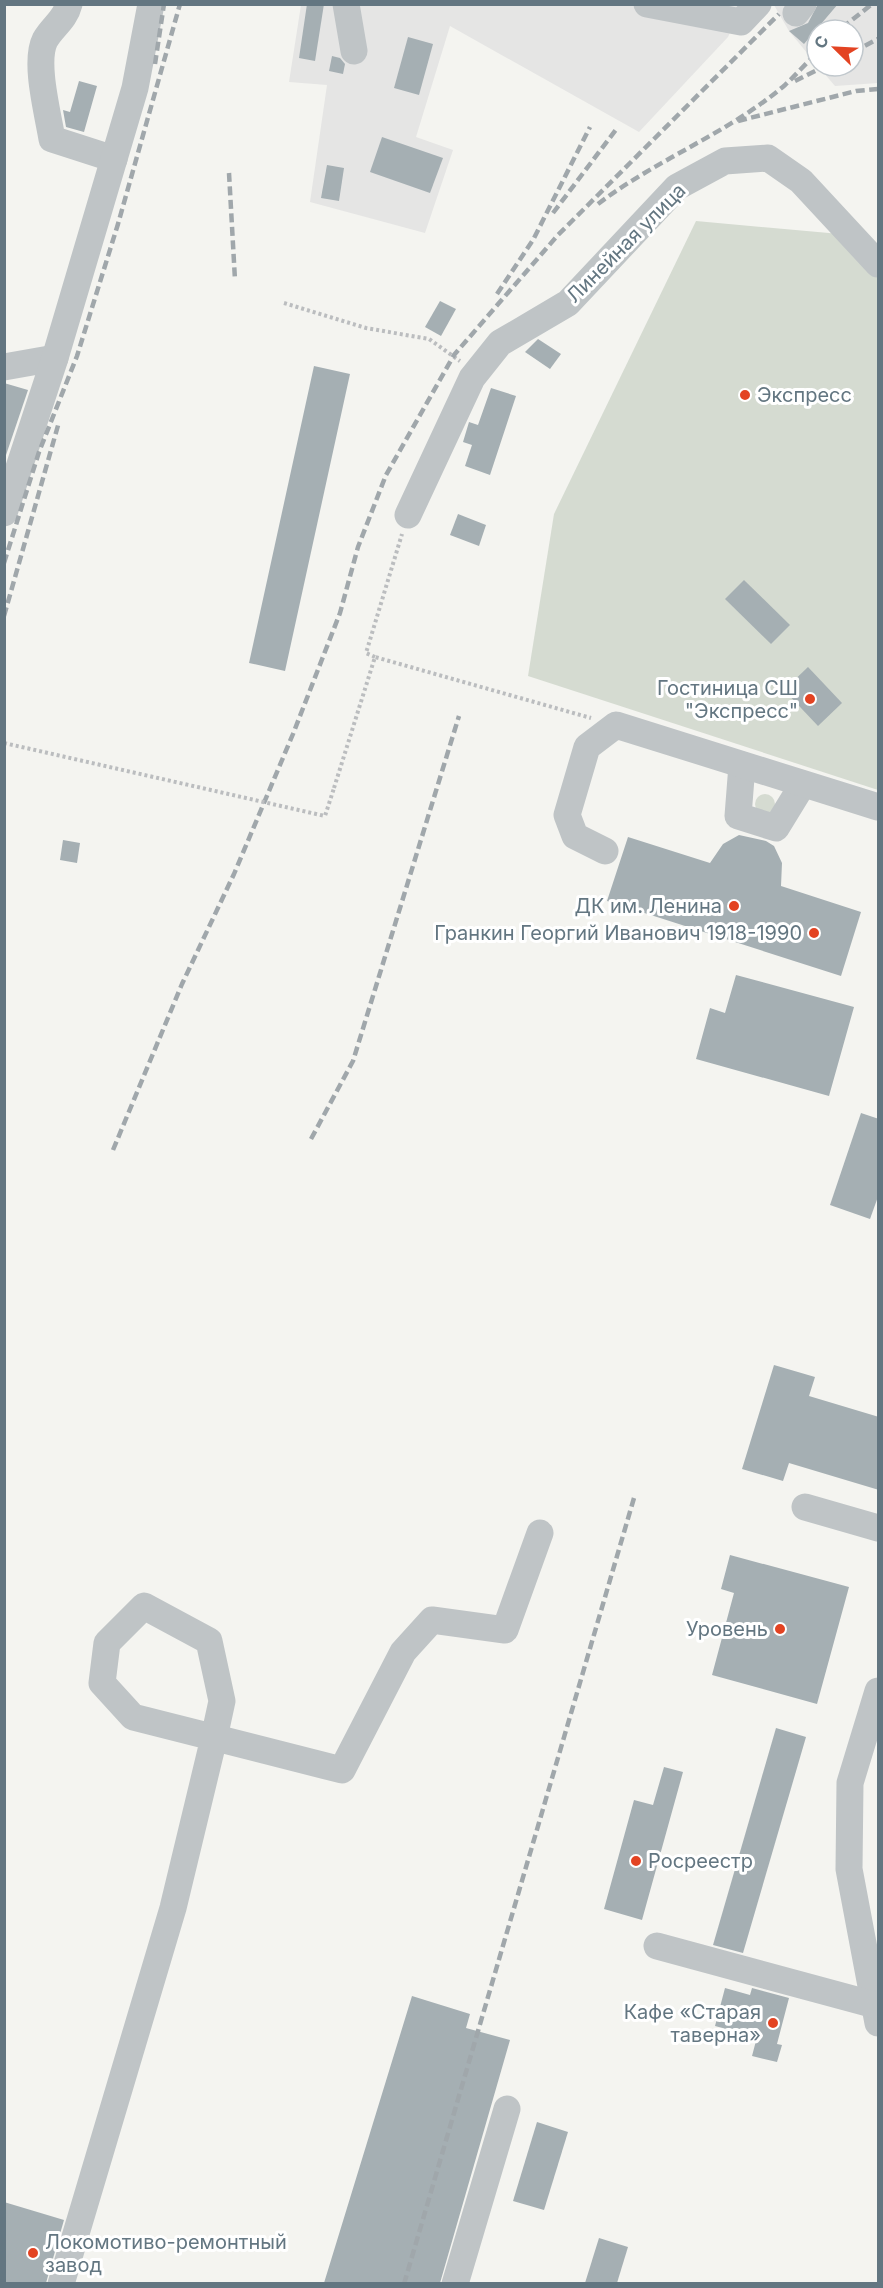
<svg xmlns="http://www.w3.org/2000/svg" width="883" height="2288" viewBox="0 0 883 2288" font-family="Inter,sans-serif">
  <rect width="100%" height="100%" fill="#f4f4f0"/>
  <g fill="#e5e5e4">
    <polygon points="301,5 743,5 728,37 639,132 450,26 416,137 453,150 425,233 310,202 327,85 289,82"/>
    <polygon points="774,5 878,5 878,83 835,86 818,66 853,66 853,30 817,30 817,65 789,31"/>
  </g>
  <g fill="#d5dbd1">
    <polygon points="696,221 840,234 878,276 878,790 528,676 554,514"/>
    <circle cx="765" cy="804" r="10"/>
  </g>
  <g fill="#a5afb3">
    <polygon points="307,4 324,4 315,61 299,58"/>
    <polygon points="818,4 838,4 804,44 789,31 808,23"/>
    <polygon points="408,37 433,44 419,95 394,88"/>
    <polygon points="332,56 340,58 345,64 343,74 329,71"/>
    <polygon points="79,81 97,86 84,132 66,127 63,110 70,112"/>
    <polygon points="382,137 443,158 430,193 370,172"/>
    <polygon points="327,165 344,168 339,201 321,198"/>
    <polygon points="440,301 456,309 441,336 425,327"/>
    <polygon points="538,339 561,354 550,369 525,352"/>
    <polygon points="314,366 350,374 285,671 249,663"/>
    <polygon points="4,383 28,390 4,461"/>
    <polygon points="491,388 516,396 490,475 465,466 472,445 463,442 469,422 478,425"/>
    <polygon points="458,514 486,525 479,546 450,535"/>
    <polygon points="744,580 790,625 771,644 725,599"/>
    <polygon points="808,667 842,703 818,726 784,690"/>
    <polygon points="739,835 766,841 774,846 782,863 781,886 861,912 841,976 607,901 628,837 710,863 723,844"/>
    <polygon points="63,840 80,843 77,863 60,860"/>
    <polygon points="736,975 854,1007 829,1096 696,1059 710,1008 725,1013"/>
    <polygon points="861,1113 879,1119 879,1194 870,1219 830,1205"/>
    <polygon points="774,1365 815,1377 809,1396 879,1417 879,1490 789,1463 783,1481 742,1469"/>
    <polygon points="730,1555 849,1587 817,1704 712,1675 734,1593 721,1589"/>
    <polygon points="776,1728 806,1737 743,1953 713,1945"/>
    <polygon points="664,1767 683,1772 642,1920 604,1909 634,1800 653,1805"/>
    <polygon points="725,1988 750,1995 752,1988 789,1998 777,2044 782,2045 777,2062 752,2056 757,2037 715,2026"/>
    <polygon points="412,1996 470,2014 466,2028 510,2040 440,2283 324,2283"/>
    <polygon points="537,2122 568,2132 544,2210 513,2201"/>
    <polygon points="4,2202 64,2220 46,2283 4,2283"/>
    <polygon points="599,2238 628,2247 617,2283 585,2283"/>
  </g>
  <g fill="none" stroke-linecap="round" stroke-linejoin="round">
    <g stroke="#bbbdbf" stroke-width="4" stroke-dasharray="3 3" stroke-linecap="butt">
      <polyline points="284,303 366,328 429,339 460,361"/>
      <polyline points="375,657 366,653 402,534"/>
      <polyline points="334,788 375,657 591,718"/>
    </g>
    <g stroke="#bfc4c6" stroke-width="27">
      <path d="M69 4C65 20 53 26 45 40 34 62 48 114 52 139L114 159"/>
      <polyline points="346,4 354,51"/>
      <polyline points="647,4 741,22 758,4"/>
      <polyline points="796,13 803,4"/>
      <polyline points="4,367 55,358"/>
      <polyline points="4,513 55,358 135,88 151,4"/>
      <polyline points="408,515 472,378 500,343 568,303 677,187 725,161 768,158 801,181 878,264"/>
      <polyline points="742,765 738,816 776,828 803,784"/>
      <polyline points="605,851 575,836 567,815 587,747 616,725 878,807"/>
      <polyline points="805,1507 878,1528"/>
      <polyline points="878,1691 850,1783 849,1869 878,2023"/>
      <polyline points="657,1946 875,2005"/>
      <polyline points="61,2284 173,1908 214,1738 222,1701 209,1641 144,1606 107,1643 102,1683 133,1717 342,1770 403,1652 432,1620 505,1630 540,1533"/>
      <polyline points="455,2284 507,2109"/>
    </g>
    <g stroke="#a0a7ab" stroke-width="4.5" stroke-dasharray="9 4.5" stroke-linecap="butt">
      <polyline points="842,28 872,4"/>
      <polyline points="853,52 878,39"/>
      <polyline points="155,64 164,4"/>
      <polyline points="795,81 825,66"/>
      <polyline points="738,121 856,91 878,89"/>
      <polyline points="229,173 235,280"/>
      <path d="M598 204C657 159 729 133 785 85 796 75 806 63 817 53"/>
      <polyline points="553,213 618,127"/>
      <polyline points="497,294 533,240 590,127"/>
      <polyline points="4,563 39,452 77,356 118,224 180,4"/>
      <polyline points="4,616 59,422"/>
      <polyline points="311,1139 353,1061 459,716"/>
      <polyline points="113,1150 182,984 234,874 293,734 340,613 358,547 386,475 454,355 558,235 779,14"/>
      <polyline points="404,2284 634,1498"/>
    </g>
    <polyline stroke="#bbbdbf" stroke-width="4" stroke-dasharray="3 3" stroke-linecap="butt" points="4,743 325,816 334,788"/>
  </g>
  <g fill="#e34322" stroke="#fff" stroke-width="2">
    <circle cx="745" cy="395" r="6"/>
    <circle cx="810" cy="699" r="6"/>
    <circle cx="734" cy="906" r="6"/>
    <circle cx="814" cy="933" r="6"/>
    <circle cx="780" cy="1629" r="6"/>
    <circle cx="636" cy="1861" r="6"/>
    <circle cx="773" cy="2023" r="6"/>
    <circle cx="33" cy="2253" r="6"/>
  </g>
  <g text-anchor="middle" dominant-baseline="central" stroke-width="6" stroke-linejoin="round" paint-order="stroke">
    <g font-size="20" fill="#637681" stroke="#fff">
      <text transform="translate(626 243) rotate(-45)">Линейная улица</text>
    </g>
    <g font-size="20" fill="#637681" stroke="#fff" text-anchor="end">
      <text x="757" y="395" text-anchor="start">Экспресс</text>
      <text x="798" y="688">Гостиница СШ<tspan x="798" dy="23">"Экспресс"</tspan></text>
      <text x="722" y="906">ДК им. Ленина</text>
      <text x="802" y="933">Гранкин Георгий Иванович 1918-1990</text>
      <text x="768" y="1629">Уровень</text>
      <text x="648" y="1861" text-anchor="start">Росреестр</text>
      <text x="761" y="2012">Кафе «Старая<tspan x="761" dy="23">таверна»</tspan></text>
      <text x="45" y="2242" text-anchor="start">Локомотиво-ремонтный<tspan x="45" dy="23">завод</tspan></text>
    </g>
  </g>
  <rect width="883" height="2288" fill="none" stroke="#637681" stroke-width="12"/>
  <g transform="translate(835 48) rotate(294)"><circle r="28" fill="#ffffff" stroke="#c1c8cd" stroke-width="1.5"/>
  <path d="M0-4.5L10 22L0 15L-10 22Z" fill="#e34322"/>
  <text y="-9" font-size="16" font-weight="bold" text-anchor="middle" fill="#637681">С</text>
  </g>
</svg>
